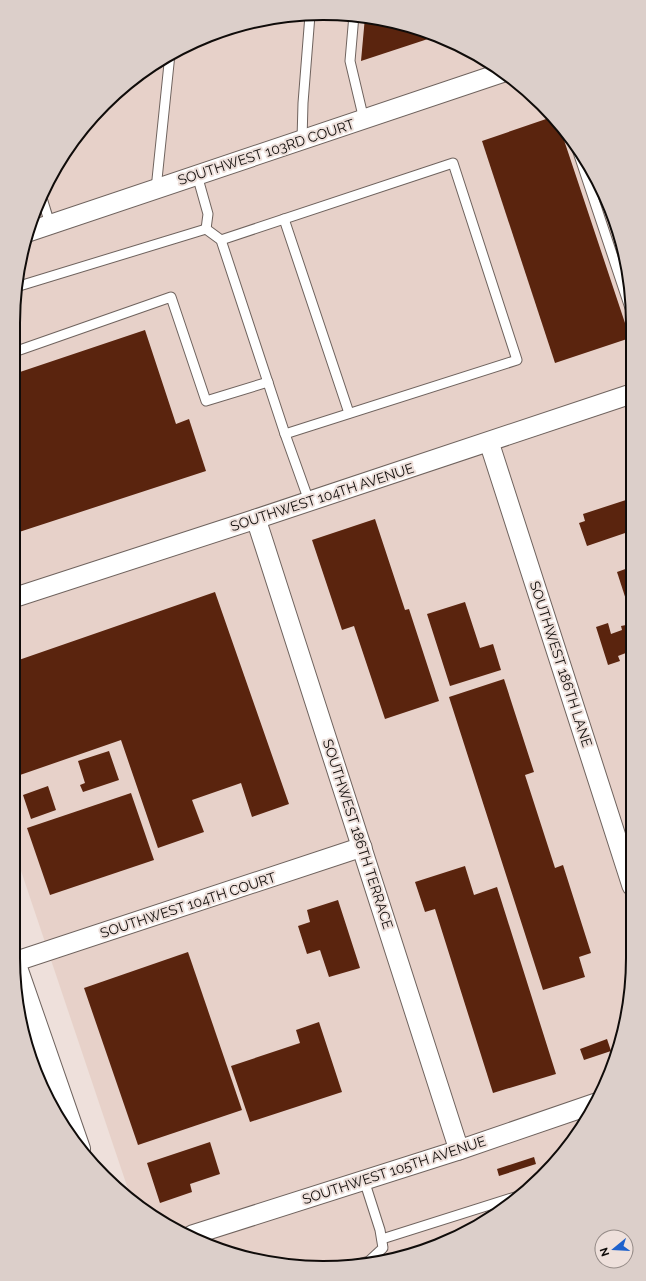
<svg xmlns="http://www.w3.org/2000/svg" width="646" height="1281" viewBox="0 0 646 1281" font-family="Raleway,sans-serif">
  <rect width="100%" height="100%" fill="#eee0db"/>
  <polygon fill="#e7d1c9" points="343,14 403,24 460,45 512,77 569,134 609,205 630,282 632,978 622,1038 601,1095 542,1177 460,1236 363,1265 262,1262 168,1226 132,1201 13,847 14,303 24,243 45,186 77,134 118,90 168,55 223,30 282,16"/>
  <g fill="#5a240e">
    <polygon points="365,17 403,24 437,36 361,61"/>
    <polygon points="552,117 559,125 630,338 555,363 482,141"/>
    <polygon points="145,330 176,424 189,419 206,471 13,534 14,374"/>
    <polygon points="629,499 631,507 631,531 587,546 579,523 585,521 583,514"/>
    <polygon points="375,519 405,610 409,609 439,701 385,719 354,626 342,630 312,540"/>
    <polygon points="631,567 631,608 629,609 617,572"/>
    <polygon points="215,592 289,804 252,817 241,783 192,800 204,832 158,848 121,740 20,775 13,755 13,662"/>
    <polygon points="465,602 480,648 493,644 501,670 450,686 427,614"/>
    <polygon points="608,623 611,634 622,630 621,626 631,624 631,651 618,656 620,661 608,665 596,627"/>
    <polygon points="504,679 534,772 525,775 555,868 563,865 591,953 579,957 585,977 543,990 449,697"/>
    <polygon points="109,751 119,780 83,792 80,785 85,783 78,761"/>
    <polygon points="48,786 56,810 31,819 23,795"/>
    <polygon points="131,793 154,860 50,895 27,828"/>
    <polygon points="465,866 474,895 497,887 556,1074 493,1093 435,909 425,912 415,882"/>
    <polygon points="338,900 360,968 329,977 320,950 307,954 298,926 310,922 307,910"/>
    <polygon points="188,952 242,1110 138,1145 84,988"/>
    <polygon points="319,1022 342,1092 250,1122 231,1066 300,1043 296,1030"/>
    <polygon points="607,1039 611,1051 584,1060 580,1049"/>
    <polygon points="210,1142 220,1174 190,1184 192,1192 160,1203 147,1163"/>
    <polygon points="534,1157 536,1164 499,1176 497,1169"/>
  </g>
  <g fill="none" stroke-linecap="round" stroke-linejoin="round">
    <defs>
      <g id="lane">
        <polyline points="354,15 350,61 364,120"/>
        <polyline points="302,140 303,103 310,15"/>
        <polyline points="577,149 630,308"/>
        <polyline points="197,175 208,214 206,229"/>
        <polyline points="156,189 170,54"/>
        <polyline points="41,195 50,224"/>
        <polyline points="284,219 349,413"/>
        <polyline points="221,240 453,163 517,360 285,434"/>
        <polyline points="16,287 206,229 221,240 285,434 309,501"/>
        <polyline points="14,352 171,297 206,401 268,382"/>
        <polyline points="382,1239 515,1197"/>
        <polyline points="355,1265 369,1261 383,1248 380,1230 364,1180"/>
      </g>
      <g id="street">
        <polyline points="28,232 504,72"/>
        <polyline points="489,442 632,886"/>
        <polyline points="256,519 459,1150"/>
        <polyline points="13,598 256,519 631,394"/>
        <polyline points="14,962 362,847"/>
        <polyline points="192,1235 459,1150 596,1103"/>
      </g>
      <polyline id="secondary" points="13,959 79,1149"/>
    </defs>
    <use href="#lane" stroke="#6f635e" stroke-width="11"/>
    <use href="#street" stroke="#6f635e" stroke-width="21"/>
    <use href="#secondary" stroke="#6f635e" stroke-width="24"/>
    <use href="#lane" stroke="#fff" stroke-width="9"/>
    <use href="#street" stroke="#fff" stroke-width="19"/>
    <use href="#secondary" stroke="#fff" stroke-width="22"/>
  </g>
  <g text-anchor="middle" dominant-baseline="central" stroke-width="4" stroke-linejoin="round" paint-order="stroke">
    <g font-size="14" fill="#100c0a" stroke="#eee0db">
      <text transform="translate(266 152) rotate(-18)">SOUTHWEST 103RD COURT</text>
      <text transform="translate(322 497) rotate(-18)">SOUTHWEST 104TH AVENUE</text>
      <text transform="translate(561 664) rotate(72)">SOUTHWEST 186TH LANE</text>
      <text transform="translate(358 834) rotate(72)">SOUTHWEST 186TH TERRACE</text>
      <text transform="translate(188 905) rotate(-18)">SOUTHWEST 104TH COURT</text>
      <text transform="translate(394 1170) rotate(-18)">SOUTHWEST 105TH AVENUE</text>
    </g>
  </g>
  <path d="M0 0H646V1281H0ZM323 20H323A303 303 0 0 1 626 323V958A303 303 0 0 1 323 1261H323A303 303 0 0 1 20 958V323A303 303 0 0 1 323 20Z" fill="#dccfca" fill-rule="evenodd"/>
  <path fill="none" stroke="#100c0a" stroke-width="2" d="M323 20H323A303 303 0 0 1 626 323V958A303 303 0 0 1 323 1261H323A303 303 0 0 1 20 958V323A303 303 0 0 1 323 20Z"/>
  <g transform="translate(614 1249) rotate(252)"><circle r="19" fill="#eee0db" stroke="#958b87"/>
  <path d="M0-3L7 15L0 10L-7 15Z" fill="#1e61cc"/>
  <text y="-6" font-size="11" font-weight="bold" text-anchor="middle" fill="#100c0a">N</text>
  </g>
</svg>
